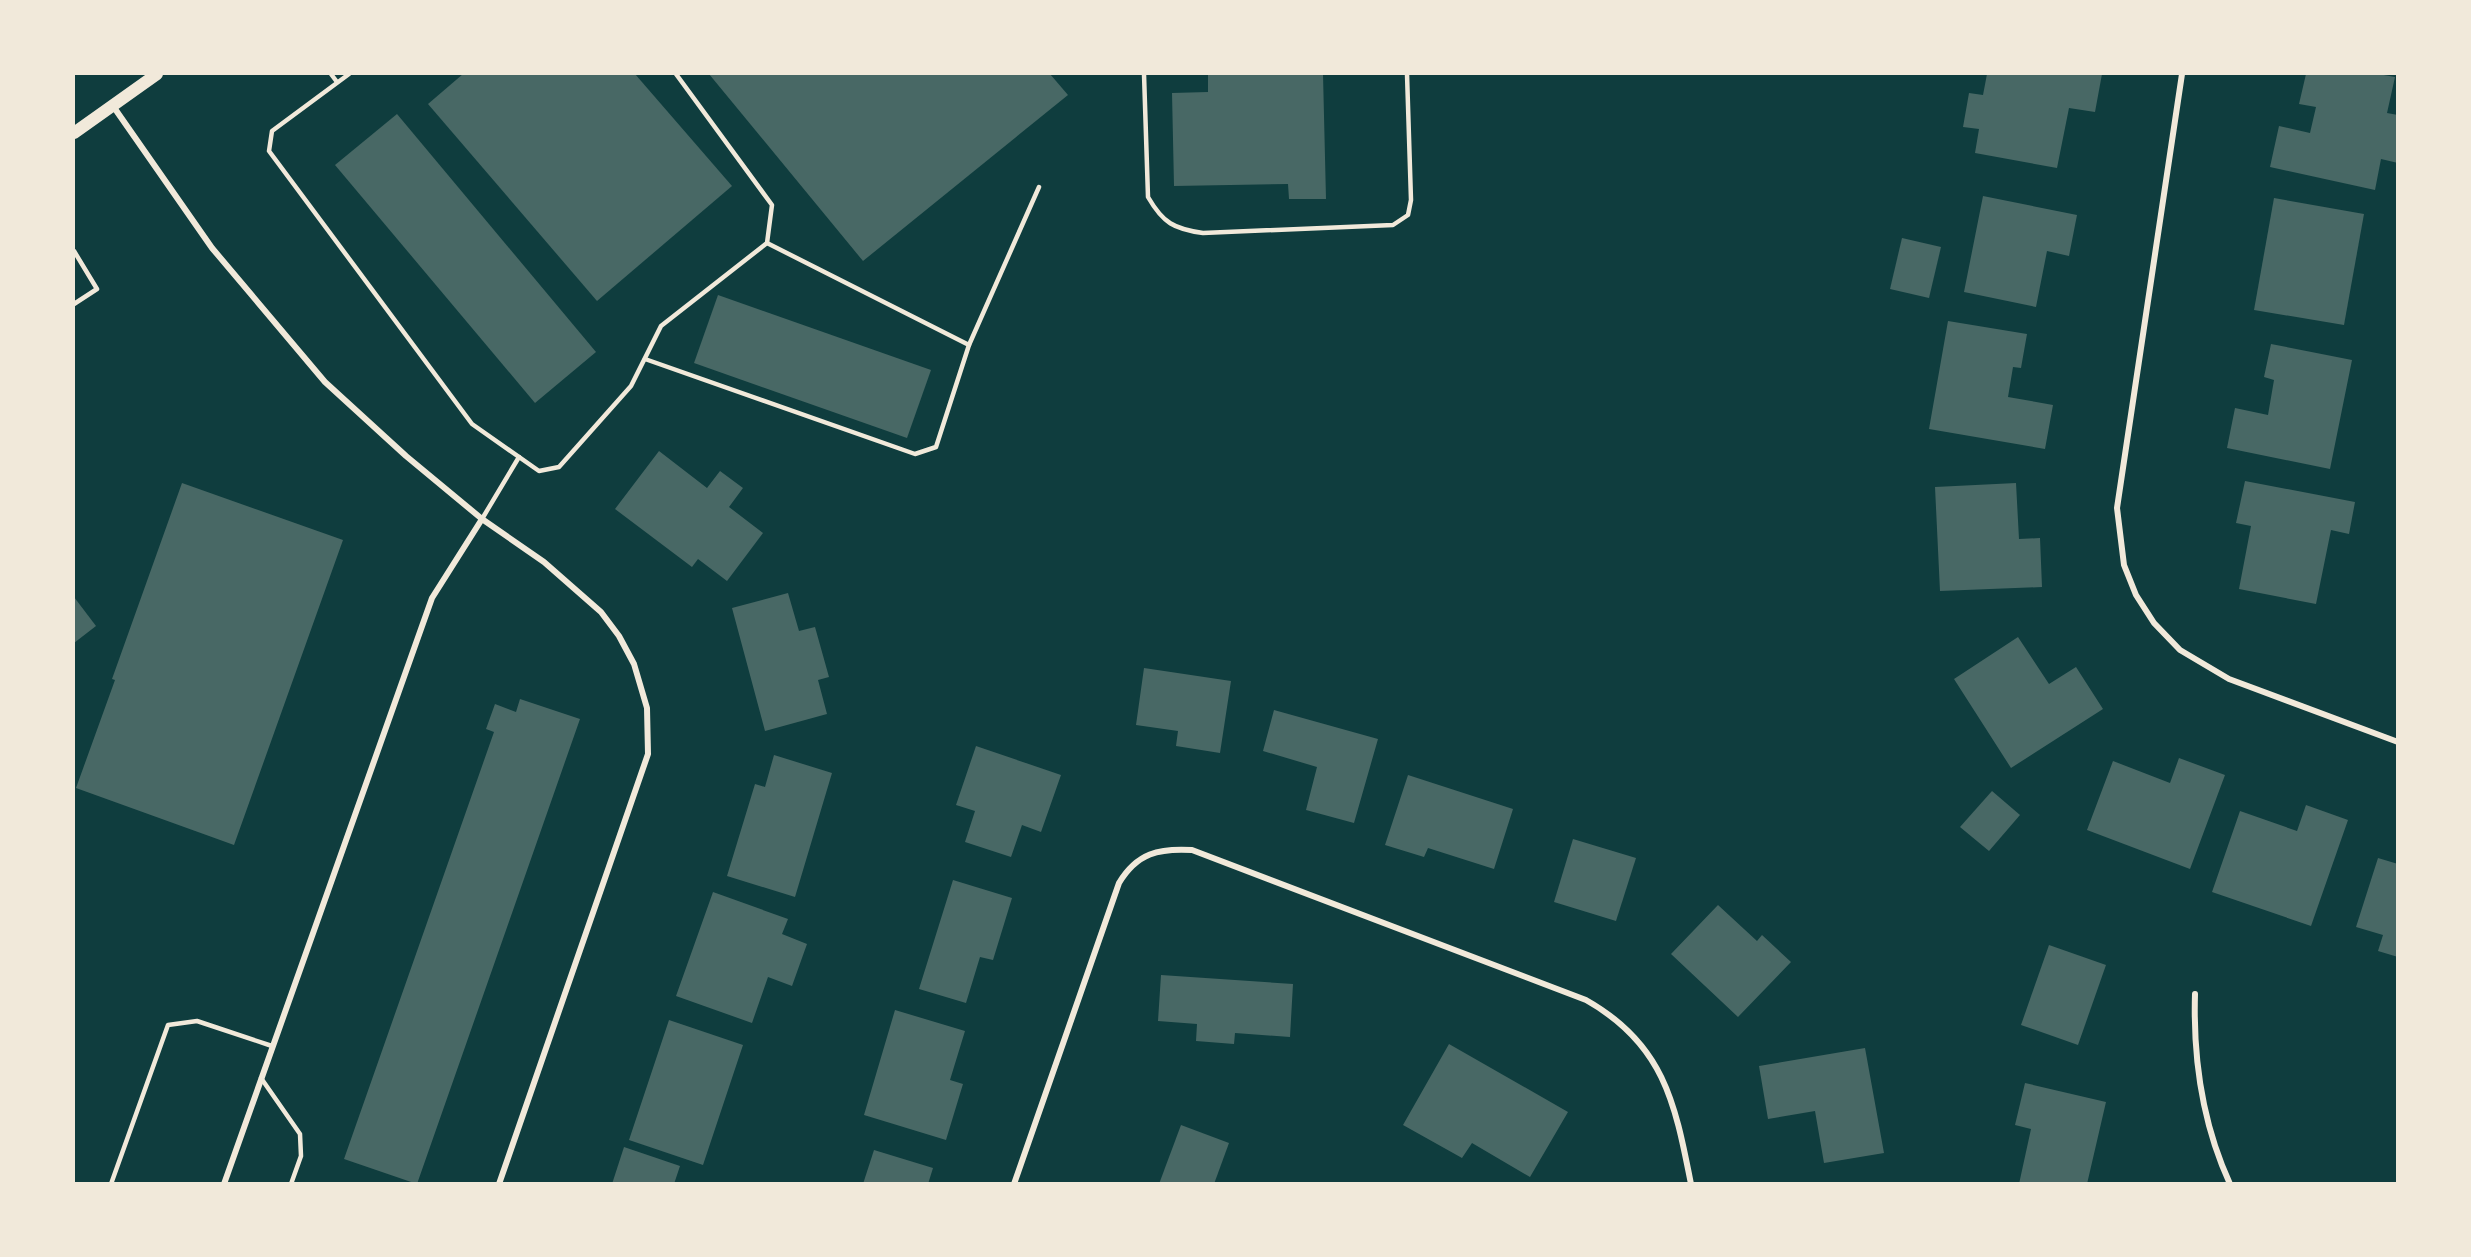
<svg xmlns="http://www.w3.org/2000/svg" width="2471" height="1257" viewBox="0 0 2471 1257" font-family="Montserrat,sans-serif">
  <rect width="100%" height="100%" fill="#0f3d3e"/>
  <g fill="#486865">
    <polygon points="463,74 635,74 732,186 597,301 428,104"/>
    <polygon points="709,74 1050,74 1068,95 863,261"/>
    <polygon points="1208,74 1323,74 1326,199 1289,199 1288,184 1174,186 1172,93 1208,92"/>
    <polygon points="1987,74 2102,74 2095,112 2069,108 2057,168 1975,153 1979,129 1963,127 1969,93 1983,95"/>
    <polygon points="2306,74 2378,74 2395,77 2387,113 2398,115 2398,163 2381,159 2375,190 2270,167 2279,126 2310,133 2316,107 2299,104"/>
    <polygon points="397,114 596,352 535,403 335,165"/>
    <polygon points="1983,196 2077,215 2069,256 2047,251 2036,307 1964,292"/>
    <polygon points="2274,198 2364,214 2344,325 2254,310"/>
    <polygon points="1902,238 1941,247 1929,298 1890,289"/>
    <polygon points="718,295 931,370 907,438 694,363"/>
    <polygon points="1948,321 2027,334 2021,368 2013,367 2008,397 2053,405 2045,449 1929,429"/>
    <polygon points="2271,344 2352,360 2330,469 2227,448 2235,408 2268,415 2274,380 2264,377"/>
    <polygon points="659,451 707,488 720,471 743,488 729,507 763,533 727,581 698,559 692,567 615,509"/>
    <polygon points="2245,481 2355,502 2349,534 2331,530 2316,604 2239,589 2251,526 2236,523"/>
    <polygon points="182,483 343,540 234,845 76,788 115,680 112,679"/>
    <polygon points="2016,483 2019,539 2040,538 2042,587 1940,591 1935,487"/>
    <polygon points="788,593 799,631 815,627 829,677 818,680 827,714 765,731 732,608"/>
    <polygon points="74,597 96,626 74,643"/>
    <polygon points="2018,637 2049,684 2076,667 2103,709 2011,768 1954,679"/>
    <polygon points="1144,668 1231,681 1220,753 1176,746 1178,731 1136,725"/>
    <polygon points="520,699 580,719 417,1184 344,1159 494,732 486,729 495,704 516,712"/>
    <polygon points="1274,710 1378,739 1354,823 1306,810 1317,767 1263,751"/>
    <polygon points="976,746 1061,775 1041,832 1022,825 1011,857 965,842 975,811 956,805"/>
    <polygon points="774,755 832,773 795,897 727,876 755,784 765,787"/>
    <polygon points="2179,758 2225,775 2190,869 2087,830 2113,761 2170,783"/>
    <polygon points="1408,775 1513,809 1494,869 1428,848 1424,857 1385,845"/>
    <polygon points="1992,791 2020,815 1989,851 1960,827"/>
    <polygon points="2306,805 2348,820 2311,926 2212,892 2240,811 2297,831"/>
    <polygon points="1573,839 1636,858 1616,921 1554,902"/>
    <polygon points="2378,858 2398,864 2398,957 2378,951 2383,935 2356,927"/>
    <polygon points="953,880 1012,898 993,960 980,957 966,1003 919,989"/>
    <polygon points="713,892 788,919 782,934 807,944 792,986 768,977 752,1023 676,996"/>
    <polygon points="1718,905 1757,941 1762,935 1791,962 1738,1017 1671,954"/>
    <polygon points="2049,945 2106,965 2078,1045 2021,1025"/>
    <polygon points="1161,975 1293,984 1290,1037 1235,1033 1234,1044 1196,1041 1197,1024 1158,1021"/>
    <polygon points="895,1010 965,1031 950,1080 963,1084 946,1140 864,1115"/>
    <polygon points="669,1020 743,1045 703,1165 629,1140"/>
    <polygon points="1449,1044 1568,1112 1530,1177 1472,1143 1462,1158 1403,1125"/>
    <polygon points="1865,1048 1884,1153 1824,1163 1815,1111 1768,1119 1759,1066"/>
    <polygon points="2025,1083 2106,1102 2087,1184 2019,1184 2031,1129 2015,1125"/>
    <polygon points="1181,1125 1229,1143 1214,1184 1159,1184"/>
    <polygon points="624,1147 680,1166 674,1184 612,1184"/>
    <polygon points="874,1150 933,1168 928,1184 863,1184"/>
  </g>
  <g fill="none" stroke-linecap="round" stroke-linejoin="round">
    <g stroke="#f1e9da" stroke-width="4.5">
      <polyline points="331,74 337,82"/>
      <polyline points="349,74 272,131 269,151 472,424 539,471 559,467 631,386 661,326 767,243 772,205 676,74"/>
      <path d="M1144 74 1148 197C1163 223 1174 229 1203 233L1393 225 1408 215 1411 200 1407 74"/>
      <polyline points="767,243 969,345"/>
      <polyline points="74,251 97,289 74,304"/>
      <polyline points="645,359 915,454 936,447 969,345 1039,187"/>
      <polyline points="482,519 519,457"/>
      <polyline points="261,1078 300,1134 301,1156 291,1184"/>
      <polyline points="111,1184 168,1025 197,1021 272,1046"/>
    </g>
    <g stroke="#f1e9da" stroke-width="6">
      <polyline points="2182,74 2117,508 2124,565 2136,595 2154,623 2180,650 2229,679 2398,742"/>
      <polyline points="113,106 212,248 325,382 406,456 482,519 544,562 601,612 619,636 634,664 647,708 648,754 499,1184"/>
      <path d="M2195 994C2193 1060 2202 1123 2230 1184"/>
      <polyline points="224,1184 432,598 482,519"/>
      <path d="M1014 1184 1119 883C1137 853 1159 848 1192 850L1586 1000C1664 1044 1675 1103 1691 1184"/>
    </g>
    <polyline stroke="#f1e9da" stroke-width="12" points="74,133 157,74"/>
  </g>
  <rect width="2471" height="1257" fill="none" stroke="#f1e9da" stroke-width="150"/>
</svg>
